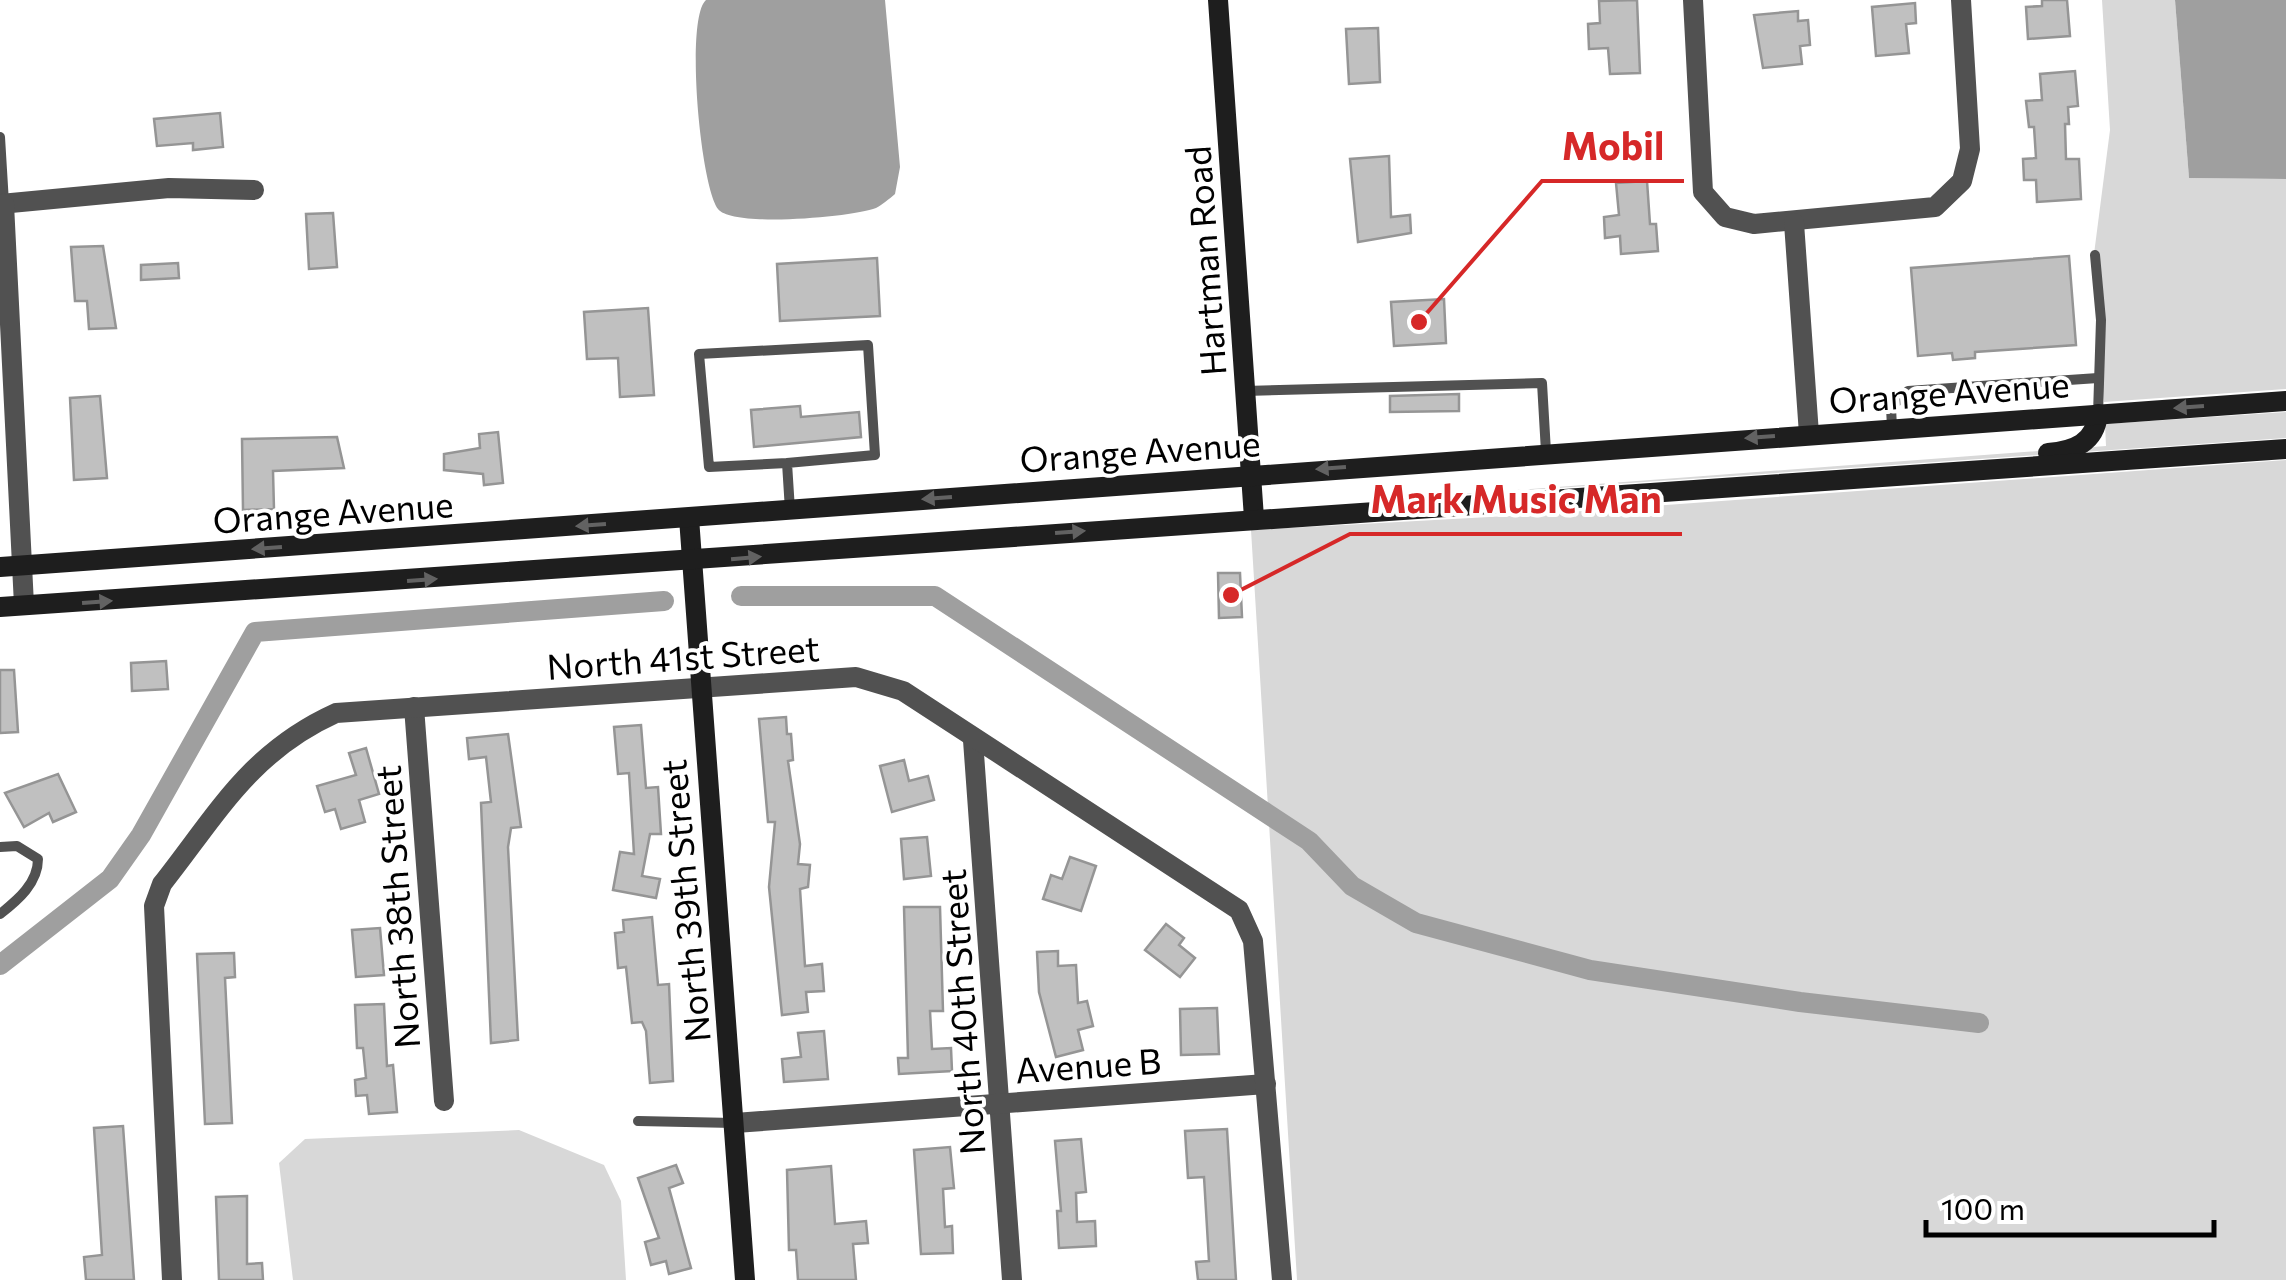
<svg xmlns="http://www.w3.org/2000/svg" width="2286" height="1280" viewBox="0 0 2286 1280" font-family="Commissioner,sans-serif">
  <rect width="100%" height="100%" fill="#fff"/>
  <g fill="#d8d8d8">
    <polygon points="2102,0 2175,0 2189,178 2286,179 2286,389 2104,402 2094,254 2110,130"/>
    <polygon points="2286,412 2286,438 1382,500 2106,446 2105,424"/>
    <polygon points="2286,460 2286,1280 1297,1280 1251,530 1528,515"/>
    <polygon points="519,1130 604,1165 621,1201 626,1280 293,1280 279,1163 305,1139"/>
  </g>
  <g fill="#9f9f9f">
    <path d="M706 0H885L900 167 895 194C889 199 882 205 876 208 853 217 732 228 718 209 700 184 685 18 706 0Z"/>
    <polygon points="2175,0 2286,0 2286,179 2189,178"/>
  </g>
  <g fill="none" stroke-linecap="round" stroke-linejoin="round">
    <g stroke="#9f9f9f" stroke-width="20">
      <polyline points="741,596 935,596 1309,841 1352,886 1416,923 1590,970 1800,1002 1979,1023"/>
      <polyline points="0,965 110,879 141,835 255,632 664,601"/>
    </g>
  </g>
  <g fill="#c0c0c0" stroke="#959595" stroke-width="2.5">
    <polygon points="1637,0 1640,73 1610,74 1608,48 1589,49 1588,24 1600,23 1599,1"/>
    <polygon points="2042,0 2067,0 2070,36 2028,39 2026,7 2042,6"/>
    <polygon points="1915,3 1916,23 1906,24 1909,53 1876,56 1872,7"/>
    <polygon points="1798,11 1798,21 1808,20 1810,45 1800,46 1802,64 1763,68 1754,15"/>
    <polygon points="1378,28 1380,82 1349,84 1346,29"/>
    <polygon points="2075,71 2078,106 2068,107 2069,124 2065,124 2066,159 2079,159 2081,199 2037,202 2036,180 2024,180 2023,159 2036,158 2034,127 2029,127 2026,101 2042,100 2040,74"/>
    <polygon points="220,113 223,147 193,150 193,143 157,146 154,119"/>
    <polygon points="1389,156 1391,217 1410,215 1411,233 1358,242 1350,159"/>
    <polygon points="1647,181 1650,224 1656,224 1658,251 1621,254 1620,236 1605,238 1604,217 1619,215 1616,183"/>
    <polygon points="333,213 337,267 309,269 306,214"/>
    <polygon points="103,246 116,328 89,329 87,301 75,301 71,247"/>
    <polygon points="2069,256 2076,345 1975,352 1975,358 1953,360 1952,353 1918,356 1911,268"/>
    <polygon points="877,258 880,316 780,321 777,264"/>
    <polygon points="178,263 179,278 141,280 141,265"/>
    <polygon points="1444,299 1446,343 1394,346 1391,302"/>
    <polygon points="648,308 654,395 620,397 618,358 587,359 584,312"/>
    <polygon points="1459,394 1459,411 1390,412 1390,396"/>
    <polygon points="100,396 107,478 74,480 70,398"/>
    <polygon points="800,406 801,417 859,412 861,437 754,447 751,410"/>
    <polygon points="498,432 503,483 484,485 483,474 444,470 444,454 480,448 479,434"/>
    <polygon points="337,437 344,468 273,471 274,509 243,510 242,439"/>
    <polygon points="1218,573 1240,573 1242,617 1219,618"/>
    <polygon points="166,661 168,689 132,691 131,663"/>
    <polygon points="0,670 14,670 18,732 0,733"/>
    <polygon points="786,717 787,734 791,734 793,760 788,761 800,844 798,864 810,865 808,887 800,889 805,966 822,964 824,991 806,992 808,1012 782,1015 769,887 775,822 768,822 759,719"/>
    <polygon points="641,725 646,788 658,787 661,834 650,834 642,876 660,879 656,898 613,890 620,852 634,854 629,773 618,774 614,727"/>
    <polygon points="508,734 521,827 511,828 508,847 518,1040 491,1043 481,803 491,802 486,757 469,759 467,738"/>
    <polygon points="366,748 379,794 359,800 365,822 341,829 335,809 325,812 317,786 356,775 349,753"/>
    <polygon points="904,760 909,781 928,776 934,800 892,812 880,766"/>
    <polygon points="58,774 76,812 53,822 49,813 24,827 5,793"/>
    <polygon points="927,837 931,876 904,879 901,839"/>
    <polygon points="1070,857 1096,866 1081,911 1043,899 1051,875 1062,879"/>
    <polygon points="904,907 940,907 943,1011 930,1011 932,1049 951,1048 952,1071 899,1074 898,1058 908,1058"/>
    <polygon points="652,917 658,985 669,984 673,1081 650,1083 646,1031 642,1022 632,1023 626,967 618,968 615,933 624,932 623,920"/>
    <polygon points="1166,924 1184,938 1179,945 1195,958 1180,977 1145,950"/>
    <polygon points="380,928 384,975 356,977 352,930"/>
    <polygon points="1058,951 1058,966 1076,965 1078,1003 1087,1001 1093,1026 1078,1030 1083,1050 1056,1057 1039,992 1037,952"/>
    <polygon points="234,953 235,977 225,978 232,1123 205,1124 197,954"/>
    <polygon points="384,1004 387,1066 393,1065 397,1112 369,1114 367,1095 356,1096 355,1080 366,1078 363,1048 357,1048 355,1005"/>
    <polygon points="1217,1008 1219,1054 1181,1055 1180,1009"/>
    <polygon points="824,1031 828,1079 784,1082 782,1059 801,1057 798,1033"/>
    <polygon points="123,1126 134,1280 86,1280 84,1257 102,1255 94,1128"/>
    <polygon points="1227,1129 1236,1280 1198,1280 1196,1262 1209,1261 1204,1177 1188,1178 1185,1131"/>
    <polygon points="1081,1139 1086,1192 1076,1193 1077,1222 1095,1221 1096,1246 1059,1248 1057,1211 1061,1211 1055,1141"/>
    <polygon points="950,1147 954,1188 943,1189 945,1227 952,1226 953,1253 921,1254 914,1150"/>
    <polygon points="676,1165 683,1183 669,1188 691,1268 669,1274 666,1261 651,1265 645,1242 659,1238 638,1178"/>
    <polygon points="831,1166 835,1224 866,1221 868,1243 853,1244 856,1280 798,1280 796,1250 789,1250 787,1170"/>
    <polygon points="247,1196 247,1264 262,1263 263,1280 219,1280 216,1197"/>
  </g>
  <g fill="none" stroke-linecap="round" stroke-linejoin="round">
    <g stroke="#515151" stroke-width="10">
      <polyline points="0,137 4,203"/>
      <polyline points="2095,255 2101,320 2098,414"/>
      <polyline points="1245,391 1542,383 1546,452"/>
      <polyline points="1892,428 1891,407 1908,391 2098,378"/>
      <polyline points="787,463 875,455 868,345 699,354 709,467 787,463 790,510"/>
      <path d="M0 847 17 846 38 859C38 883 18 900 0 914"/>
      <polyline points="638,1121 734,1123"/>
    </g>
    <g stroke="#515151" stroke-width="20">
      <polyline points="1693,0 1703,192 1725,217 1754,224 1935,207 1962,181 1970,149 1961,0"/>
      <polyline points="0,204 169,188 254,190"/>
      <polyline points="4,204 24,605"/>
      <polyline points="1794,223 1809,434"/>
      <polyline points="414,707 444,1101"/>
      <polyline points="973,740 1012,1280"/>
      <polyline points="735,1123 1266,1084"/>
      <path d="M172 1280 154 906 162 884C218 813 250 752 336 713L856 677 903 691 1239 910 1253 941 1282 1280"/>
    </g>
    <g stroke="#1e1e1e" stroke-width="20">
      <polyline points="1218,0 1254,518"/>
      <path d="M2048 453C2074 451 2095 443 2098 414"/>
      <polyline points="689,518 745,1280"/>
      <polyline points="0,567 2286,401"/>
      <polyline points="0,607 2286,449"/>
    </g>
  </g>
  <defs><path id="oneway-solid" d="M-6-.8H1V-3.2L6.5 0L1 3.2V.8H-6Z" transform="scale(2.5)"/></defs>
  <g fill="#626262">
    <use href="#oneway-solid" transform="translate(2189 407) rotate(176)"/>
    <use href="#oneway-solid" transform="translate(1760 437) rotate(176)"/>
    <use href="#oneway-solid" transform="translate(1331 468) rotate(176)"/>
    <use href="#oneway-solid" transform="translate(937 498) rotate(176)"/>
    <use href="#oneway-solid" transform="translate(591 525) rotate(176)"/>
    <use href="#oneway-solid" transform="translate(1070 532) rotate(-4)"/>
    <use href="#oneway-solid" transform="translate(267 548) rotate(176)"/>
    <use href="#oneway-solid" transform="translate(746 558) rotate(-5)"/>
    <use href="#oneway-solid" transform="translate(422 580) rotate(-4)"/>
    <use href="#oneway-solid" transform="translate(97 602) rotate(-4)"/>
  </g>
  <g text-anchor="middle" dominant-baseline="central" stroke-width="8" stroke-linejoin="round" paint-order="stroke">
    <g font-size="35" fill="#000" stroke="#fff">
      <text transform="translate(1204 261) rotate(-94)">Hartman Road</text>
      <text transform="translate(1949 391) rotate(-4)">Orange Avenue</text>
      <text transform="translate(1140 450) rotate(-4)">Orange Avenue</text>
      <text transform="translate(333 511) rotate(-4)">Orange Avenue</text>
      <text transform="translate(683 656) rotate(-4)">North 41st Street</text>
      <text transform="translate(684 901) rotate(-95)">North 39th Street</text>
      <text transform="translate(396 907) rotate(-94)">North 38th Street</text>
      <text transform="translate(961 1012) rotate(-94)">North 40th Street</text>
      <text transform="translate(1088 1064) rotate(-4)">Avenue B</text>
    </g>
  </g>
  <path fill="none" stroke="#d62828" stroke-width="4" d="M1419 322L1542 181H1684M1231 595L1350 534H1682"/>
  <g fill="#d62828" stroke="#fff" stroke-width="4">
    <circle cx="1419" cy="322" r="10"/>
    <circle cx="1231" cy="595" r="10"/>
  </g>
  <g font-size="38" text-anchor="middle" font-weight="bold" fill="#d62828" stroke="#fff" stroke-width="8" stroke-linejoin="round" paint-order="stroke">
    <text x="1613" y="160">Mobil</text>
    <text x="1516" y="513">Mark Music Man</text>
  </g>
  <path d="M1926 1220v15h288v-15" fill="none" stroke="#000000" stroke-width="5"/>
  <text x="1941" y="1220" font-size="30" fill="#000000" stroke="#ffffff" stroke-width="8" paint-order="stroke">100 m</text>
</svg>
